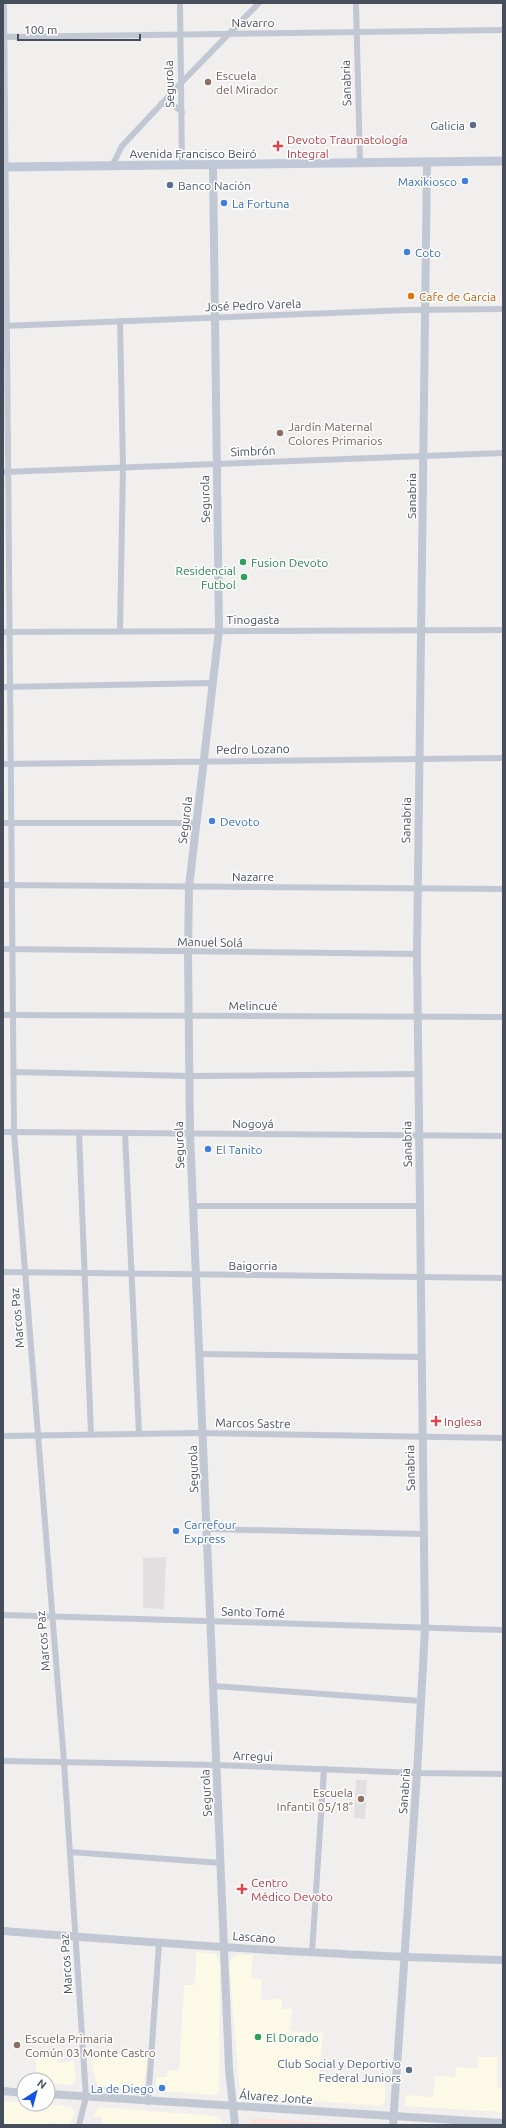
<svg xmlns="http://www.w3.org/2000/svg" width="506" height="2128" viewBox="0 0 506 2128" font-family="Ubuntu,sans-serif">
  <rect width="100%" height="100%" fill="#f1eeee"/>
  <g fill="#fcf9e6">
    <polygon points="196,1952 215,1954 220,1962 219,2091 215,2095 161,2091 156,2086 156,2077 167,2077 168,2070 179,2071 184,1985 195,1985"/>
    <polygon points="237,1955 253,1955 251,1979 262,1979 261,2000 282,1999 282,2009 292,2009 290,2031 323,2033 319,2076 385,2085 385,2102 380,2106 240,2095 229,1964 232,1958"/>
    <polygon points="37,2052 59,2054 58,2063 74,2061 76,2081 72,2085 48,2083 48,2080 35,2080"/>
    <polygon points="124,2055 148,2057 144,2084 139,2090 97,2086 90,2056"/>
    <polygon points="478,2057 498,2057 497,2087 503,2088 503,2112 405,2106 406,2095 433,2097 435,2076 455,2077 456,2067 477,2068"/>
    <polygon points="3,2101 70,2106 75,2112 70,2125 50,2123 49,2125 3,2125"/>
    <polygon points="98,2107 216,2116 221,2120 222,2125 102,2125 102,2117 93,2117"/>
  </g>
  <g fill="#e2dfe0">
    <polygon points="166,1557 164,1609 143,1608 143,1558"/>
    <polygon points="356,1780 367,1780 365,1819 354,1818"/>
  </g>
  <polygon fill="#fbe4dd" points="252,2118 360,2125 248,2125"/>
  <g fill="none" stroke-linecap="round" stroke-linejoin="round">
    <g stroke="#c1c8d4" stroke-width="6">
      <polyline points="4,3 14,1132 64,1762 86,2097 79,2125"/>
      <polyline points="180,3 182,165"/>
      <polyline points="356,3 360,163"/>
      <polyline points="3,37 503,30"/>
      <polyline points="161,104 172,104 182,112"/>
      <polyline points="112,166 122,146 181,83 259,3"/>
      <polyline points="120,321 123,466 120,630"/>
      <polyline points="3,326 408,310 503,309"/>
      <polyline points="3,472 503,453"/>
      <polyline points="3,632 503,630"/>
      <polyline points="3,687 212,683"/>
      <polyline points="3,764 503,758"/>
      <polyline points="3,823 196,823"/>
      <polyline points="3,885 503,889"/>
      <polyline points="3,949 417,954"/>
      <polyline points="3,1015 503,1017"/>
      <polyline points="13,1072 190,1076 417,1074"/>
      <polyline points="3,1132 503,1136"/>
      <polyline points="79,1133 91,1434"/>
      <polyline points="125,1133 139,1434"/>
      <polyline points="194,1206 420,1206"/>
      <polyline points="3,1272 503,1278"/>
      <polyline points="201,1354 421,1357"/>
      <polyline points="3,1436 198,1433 503,1438"/>
      <polyline points="207,1529 423,1534"/>
      <polyline points="3,1615 503,1630"/>
      <polyline points="213,1686 421,1701"/>
      <polyline points="3,1761 216,1765 417,1773 503,1774"/>
      <polyline points="70,1852 221,1863"/>
      <polyline points="312,1953 324,1769"/>
      <polyline points="148,2102 159,1943"/>
    </g>
    <g stroke="#c1c8d4" stroke-width="8">
      <polyline points="213,165 219,630 189,887 188,953 190,1134 229,2069 235,2125"/>
      <path d="M3 1931C169 1944 336 1956 503 1960"/>
      <polyline points="3,2091 24,2093"/>
      <polyline points="48,2094 503,2123"/>
      <polyline points="393,2125 417,1773 425,1629 417,954 427,162"/>
    </g>
    <polyline stroke="#c0c8d8" stroke-width="9" points="3,167 503,161"/>
  </g>
  <g fill="#8d6e63" stroke="#fff" stroke-width="1.5">
    <circle cx="208" cy="82" r="4"/>
    <circle cx="280" cy="433" r="4"/>
    <circle cx="361" cy="1799" r="4"/>
    <circle cx="17" cy="2045" r="4"/>
  </g>
  <g fill="#5c6f8a" stroke="#fff" stroke-width="1.5">
    <circle cx="473" cy="125" r="4"/>
    <circle cx="170" cy="185" r="4"/>
    <circle cx="409" cy="2070" r="4"/>
  </g>
  <g fill="#e0444e" stroke="#fff" stroke-width="1.5">
    <path d="M276 140h4v4h4v4h-4v4h-4v-4h-4v-4h4z"/>
    <path d="M434 1415h4v4h4v4h-4v4h-4v-4h-4v-4h4z"/>
    <path d="M240 1883h4v4h4v4h-4v4h-4v-4h-4v-4h4z"/>
  </g>
  <g fill="#3f7fe0" stroke="#fff" stroke-width="1.5">
    <circle cx="465" cy="181" r="4"/>
    <circle cx="224" cy="203" r="4"/>
    <circle cx="407" cy="252" r="4"/>
    <circle cx="212" cy="821" r="4"/>
    <circle cx="208" cy="1149" r="4"/>
    <circle cx="176" cy="1531" r="4"/>
    <circle cx="162" cy="2088" r="4"/>
  </g>
  <circle fill="#e8710a" stroke="#fff" stroke-width="1.5" cx="411" cy="296" r="4"/>
  <g fill="#2e9e5b" stroke="#fff" stroke-width="1.5">
    <circle cx="243" cy="562" r="4"/>
    <circle cx="244" cy="577" r="4"/>
    <circle cx="258" cy="2037" r="4"/>
  </g>
  <g text-anchor="middle" dominant-baseline="central" stroke-width="3" stroke-linejoin="round" paint-order="stroke">
    <g font-size="12" fill="#464e5c" stroke="#fff">
      <text x="253" y="22">Navarro</text>
      <text transform="translate(346 83) rotate(-92)">Sanabria</text>
      <text transform="translate(169 84) rotate(-92)">Segurola</text>
      <text x="193" y="153">Avenida Francisco Beiró</text>
      <text transform="translate(253 305) rotate(-2)">José Pedro Varela</text>
      <text transform="translate(253 451) rotate(-2)">Simbrón</text>
      <text transform="translate(411 496) rotate(-90)">Sanabria</text>
      <text transform="translate(205 499) rotate(-91)">Segurola</text>
      <text x="253" y="619">Tinogasta</text>
      <text transform="translate(253 749) rotate(-1)">Pedro Lozano</text>
      <text transform="translate(185 820) rotate(-83)">Segurola</text>
      <text transform="translate(406 820) rotate(-89)">Sanabria</text>
      <text x="253" y="876">Nazarre</text>
      <text transform="translate(210 942) rotate(1)">Manuel Solá</text>
      <text x="253" y="1005">Melincué</text>
      <text x="253" y="1123">Nogoyá</text>
      <text transform="translate(407 1144) rotate(-91)">Sanabria</text>
      <text transform="translate(179 1145) rotate(-92)">Segurola</text>
      <text x="253" y="1265">Baigorria</text>
      <text transform="translate(17 1318) rotate(-95)">Marcos Paz</text>
      <text transform="translate(253 1423) rotate(1)">Marcos Sastre</text>
      <text transform="translate(410 1468) rotate(-91)">Sanabria</text>
      <text transform="translate(193 1469) rotate(-92)">Segurola</text>
      <text transform="translate(253 1612) rotate(2)">Santo Tomé</text>
      <text transform="translate(43 1641) rotate(-95)">Marcos Paz</text>
      <text transform="translate(253 1756) rotate(2)">Arregui</text>
      <text transform="translate(404 1791) rotate(-86)">Sanabria</text>
      <text transform="translate(206 1793) rotate(-93)">Segurola</text>
      <text transform="translate(254 1937) rotate(4)">Lascano</text>
      <text transform="translate(66 1964) rotate(-94)">Marcos Paz</text>
      <text transform="translate(276 2097) rotate(4)">Álvarez Jonte</text>
    </g>
    <g font-size="12" fill="#785e54" stroke="#fff" text-anchor="start">
      <text x="216" y="75">Escuela<tspan x="216" dy="14">del Mirador</tspan></text>
      <text x="288" y="426">Jardín Maternal<tspan x="288" dy="14">Colores Primarios</tspan></text>
      <text x="353" y="1792" text-anchor="end">Escuela<tspan x="353" dy="14">Infantil 05/18°</tspan></text>
      <text x="25" y="2038">Escuela Primaria<tspan x="25" dy="14">Común 03 Monte Castro</tspan></text>
    </g>
    <g font-size="12" fill="#4e5e75" stroke="#fff" text-anchor="end">
      <text x="465" y="125">Galicia</text>
      <text x="178" y="185" text-anchor="start">Banco Nación</text>
      <text x="401" y="2063">Club Social y Deportivo<tspan x="401" dy="14">Federal Juniors</tspan></text>
    </g>
    <g font-size="12" fill="#be3a42" stroke="#fff" text-anchor="start">
      <text x="287" y="139">Devoto Traumatología<tspan x="287" dy="14">Integral</tspan></text>
      <text x="444" y="1421">Inglesa</text>
      <text x="251" y="1882">Centro<tspan x="251" dy="14">Médico Devoto</tspan></text>
    </g>
    <g font-size="12" fill="#366cbe" stroke="#fff" text-anchor="start">
      <text x="457" y="181" text-anchor="end">Maxikiosco</text>
      <text x="232" y="203">La Fortuna</text>
      <text x="415" y="252">Coto</text>
      <text x="220" y="821">Devoto</text>
      <text x="216" y="1149">El Tanito</text>
      <text x="184" y="1524">Carrefour<tspan x="184" dy="14">Express</tspan></text>
      <text x="154" y="2088" text-anchor="end">La de Diego</text>
    </g>
    <g font-size="12" fill="#c56008" stroke="#fff" text-anchor="start">
      <text x="419" y="296">Cafe de Garcia</text>
    </g>
    <g font-size="12" fill="#27864d" stroke="#fff" text-anchor="start">
      <text x="251" y="562">Fusion Devoto</text>
      <text x="236" y="570" text-anchor="end">Residencial<tspan x="236" dy="14">Futbol</tspan></text>
      <text x="266" y="2037">El Dorado</text>
    </g>
  </g>
  <rect width="506" height="2128" fill="none" stroke="#464e5c" stroke-width="8"/>
  <g transform="translate(36 2092) rotate(36)"><circle r="19" fill="#ffffff" stroke="#b5b8be"/>
  <path d="M0-3L7 15L0 10L-7 15Z" fill="#1453e5"/>
  <text y="-6" font-size="11" font-weight="bold" text-anchor="middle" fill="#464e5c">N</text>
  </g>
  <path d="M18 34v6h122v-6" fill="none" stroke="#464e5c" stroke-width="2"/>
  <text x="24" y="34" font-size="12" fill="#464e5c" stroke="#ffffff" stroke-width="3" paint-order="stroke">100 m</text>
</svg>
